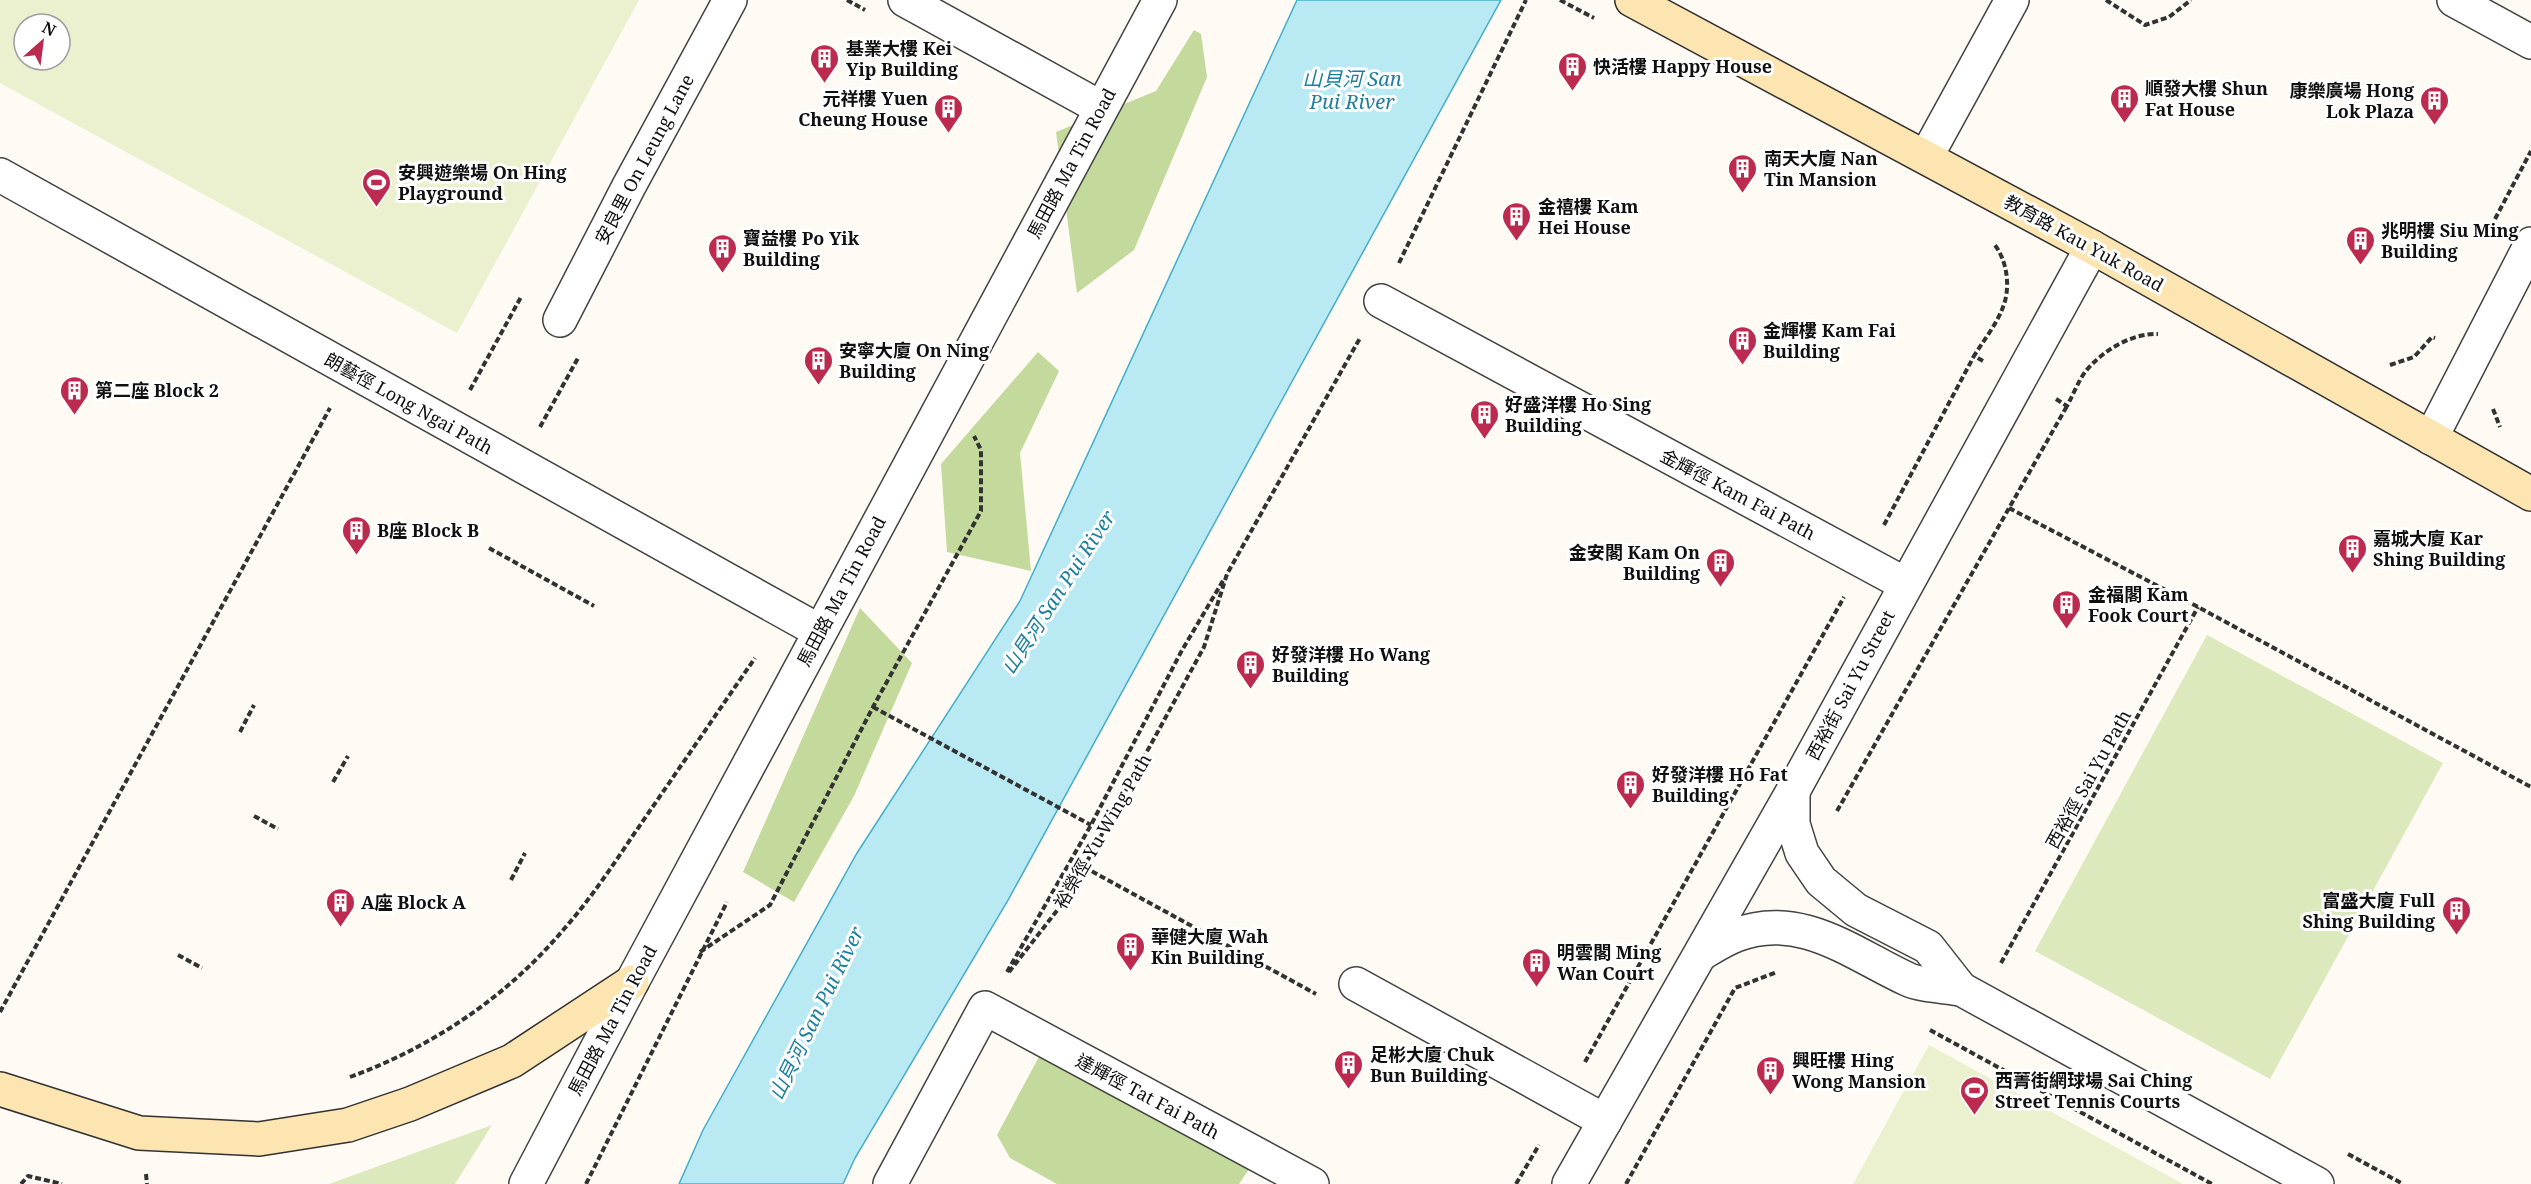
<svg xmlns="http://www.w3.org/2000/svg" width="2531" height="1184" viewBox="0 0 2531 1184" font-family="'Noto Serif','Noto Sans TC',serif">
  <rect width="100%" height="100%" fill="#fffaf3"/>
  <g fill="#dce9bd">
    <polygon points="2207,635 2443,763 2270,1079 2035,951"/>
    <polygon points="492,1125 455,1184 329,1184"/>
  </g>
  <g fill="#c4d99c">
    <polygon points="1194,30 1201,34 1207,77 1134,250 1077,293 1056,132 1156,91"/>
    <polygon points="1038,352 1059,371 1020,453 1031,571 947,552 941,464"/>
    <polygon points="860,608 912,663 854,796 794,902 743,872"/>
    <polygon points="1055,1027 1268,1141 1239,1184 1057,1184 1010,1158 997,1135"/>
  </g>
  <g fill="#ebf0ce" fill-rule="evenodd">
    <path d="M0 0H639L457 333 0 83ZM24 24H60V60H24Z"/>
    <polygon points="1929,1045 2183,1184 1853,1184"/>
  </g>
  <polygon fill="#b9eaf4" stroke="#42aec9" stroke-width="1.5" points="1297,0 1501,0 1007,902 855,1158 843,1184 679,1184 703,1130 857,853 1020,601"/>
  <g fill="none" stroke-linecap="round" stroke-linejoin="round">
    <defs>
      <g id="street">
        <polyline points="905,0 1101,108"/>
        <polyline points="2454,0 2531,42"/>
        <polyline points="1926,157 2012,0"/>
        <polyline points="0,175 819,631"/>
        <polyline points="1381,301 1905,584"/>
        <polyline points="560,320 629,186 730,0"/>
        <polyline points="2431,438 2531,244"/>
        <polyline points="1793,791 1793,824 1802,853 1821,881 1856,910 1928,947 1961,989"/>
        <path d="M1704 952C1714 946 1725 939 1736 935 1800 910 1853 954 1907 979 1922 986 1944 986 1961 989L2317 1184"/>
        <polyline points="1356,984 1605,1121"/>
        <polyline points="526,1184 632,982 1160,0"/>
        <polyline points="890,1184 985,1008 1312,1184"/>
        <polyline points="1569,1184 1793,791 2092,247"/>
      </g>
      <g id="secondary">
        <polyline points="1632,0 2092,247 2531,494"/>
        <polyline points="0,1089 139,1133 259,1139 348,1125 410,1104 512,1061 632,982"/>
      </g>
    </defs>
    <use href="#street" stroke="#434343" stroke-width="36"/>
    <use href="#secondary" stroke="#323232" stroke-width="36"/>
    <g stroke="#323232" stroke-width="4" stroke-dasharray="6 3" stroke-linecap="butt">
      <polyline points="847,0 865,10"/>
      <polyline points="1560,0 1594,18"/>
      <polyline points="2106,0 2145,25 2169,17 2191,0"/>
      <polyline points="2495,219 2531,151"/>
      <polyline points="1399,263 1526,0"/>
      <path d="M1983 361 1974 356C1983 341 1997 324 2003 307 2011 287 2007 260 1994 244"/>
      <polyline points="2390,365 2414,357 2432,337 2435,338"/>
      <polyline points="470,390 521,297"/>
      <path d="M2056 399 2067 406C2073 395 2078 382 2085 372 2102 351 2131 333 2158 334"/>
      <polyline points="2493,409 2500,427"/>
      <polyline points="540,427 578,358"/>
      <polyline points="2009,508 2198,607 2531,787"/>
      <polyline points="1884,525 1974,356"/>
      <polyline points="489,548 594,606"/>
      <polyline points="873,707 1091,825"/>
      <polyline points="240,732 254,705"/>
      <polyline points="333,782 348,756"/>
      <polyline points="1837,811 2067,406"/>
      <polyline points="254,816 278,829"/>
      <polyline points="1084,867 1316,994"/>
      <polyline points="511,880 525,853"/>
      <polyline points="700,952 770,905 873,707 981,511 981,450 974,436"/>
      <polyline points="178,955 202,968"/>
      <polyline points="2001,963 2198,607"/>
      <polyline points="1007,972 1091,825 1181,652 1224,579"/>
      <polyline points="1009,972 1066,899 1084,867 1204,647 1227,574 1360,338"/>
      <polyline points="0,1012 330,408"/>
      <polyline points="1930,1030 2212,1184"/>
      <polyline points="1585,1062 1844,597"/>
      <path d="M350 1077C432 1047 507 997 564 929 595 894 620 854 647 815 683 763 719 710 755 658"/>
      <polyline points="2348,1154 2403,1184"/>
      <polyline points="146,1174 147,1184"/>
      <polyline points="21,1184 28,1176 62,1184"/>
      <polyline points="586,1184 727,902"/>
      <polyline points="1516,1184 1539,1145"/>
      <polyline points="1626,1184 1735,988 1777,972"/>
    </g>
    <use href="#street" stroke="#fff" stroke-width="33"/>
    <use href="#secondary" stroke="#fce5b0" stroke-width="33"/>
  </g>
  <defs>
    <symbol id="building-pin" viewBox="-11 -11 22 30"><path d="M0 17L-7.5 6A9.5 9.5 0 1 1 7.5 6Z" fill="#bc2b4f" stroke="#fff"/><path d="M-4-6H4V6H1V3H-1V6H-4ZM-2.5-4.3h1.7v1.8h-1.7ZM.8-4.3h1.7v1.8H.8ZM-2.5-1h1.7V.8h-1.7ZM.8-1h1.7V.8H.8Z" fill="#fff"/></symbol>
    <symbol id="stadium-pin" viewBox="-11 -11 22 30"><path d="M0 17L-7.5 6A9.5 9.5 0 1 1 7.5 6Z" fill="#bc2b4f" stroke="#fff"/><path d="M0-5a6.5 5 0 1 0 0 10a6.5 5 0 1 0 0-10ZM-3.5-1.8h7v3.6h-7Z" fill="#fff"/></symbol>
  </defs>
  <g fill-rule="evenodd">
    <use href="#building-pin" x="808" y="42" width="33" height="45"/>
    <use href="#building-pin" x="1556" y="50" width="33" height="45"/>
    <use href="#building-pin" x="2108" y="82" width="33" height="45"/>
    <use href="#building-pin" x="2418" y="84" width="33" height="45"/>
    <use href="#building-pin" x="932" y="92" width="33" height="45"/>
    <use href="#building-pin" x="1726" y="152" width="33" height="45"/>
    <use href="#stadium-pin" x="360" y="166" width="33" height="45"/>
    <use href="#building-pin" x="1500" y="200" width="33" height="45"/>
    <use href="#building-pin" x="2344" y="224" width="33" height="45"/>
    <use href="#building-pin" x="706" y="232" width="33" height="45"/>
    <use href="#building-pin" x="1726" y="324" width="33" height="45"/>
    <use href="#building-pin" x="802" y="344" width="33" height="45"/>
    <use href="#building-pin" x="58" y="374" width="33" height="45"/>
    <use href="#building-pin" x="1468" y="398" width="33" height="45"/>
    <use href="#building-pin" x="340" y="514" width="33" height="45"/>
    <use href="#building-pin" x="2336" y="532" width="33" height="45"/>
    <use href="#building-pin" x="1704" y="546" width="33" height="45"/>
    <use href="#building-pin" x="2050" y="588" width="33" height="45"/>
    <use href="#building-pin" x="1234" y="648" width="33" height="45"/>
    <use href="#building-pin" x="1614" y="768" width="33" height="45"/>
    <use href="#building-pin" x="324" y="886" width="33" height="45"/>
    <use href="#building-pin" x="2440" y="894" width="33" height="45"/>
    <use href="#building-pin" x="1114" y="930" width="33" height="45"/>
    <use href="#building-pin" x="1520" y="946" width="33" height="45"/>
    <use href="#building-pin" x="1332" y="1048" width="33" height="45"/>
    <use href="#building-pin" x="1754" y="1054" width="33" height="45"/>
    <use href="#stadium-pin" x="1958" y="1074" width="33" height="45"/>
  </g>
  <g text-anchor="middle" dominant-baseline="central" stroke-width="6" stroke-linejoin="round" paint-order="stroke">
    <g font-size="18" font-weight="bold" fill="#101010" stroke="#fff" text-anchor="start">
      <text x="846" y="48">基業大樓 Kei<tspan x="846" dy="21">Yip Building</tspan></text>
      <text x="1593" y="66">快活樓 Happy House</text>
      <text x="2145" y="88">順發大樓 Shun<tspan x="2145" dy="21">Fat House</tspan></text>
      <text x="2414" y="90" text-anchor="end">康樂廣場 Hong<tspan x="2414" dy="21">Lok Plaza</tspan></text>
      <text x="928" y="98" text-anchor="end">元祥樓 Yuen<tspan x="928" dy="21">Cheung House</tspan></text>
      <text x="1764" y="158">南天大廈 Nan<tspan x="1764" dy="21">Tin Mansion</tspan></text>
      <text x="398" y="172">安興遊樂場 On Hing<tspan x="398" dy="21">Playground</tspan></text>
      <text x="1538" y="206">金禧樓 Kam<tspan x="1538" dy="21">Hei House</tspan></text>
      <text x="2381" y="230">兆明樓 Siu Ming<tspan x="2381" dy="21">Building</tspan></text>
      <text x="743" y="238">寶益樓 Po Yik<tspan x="743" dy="21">Building</tspan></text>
      <text x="1763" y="330">金輝樓 Kam Fai<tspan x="1763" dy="21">Building</tspan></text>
      <text x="839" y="350">安寧大廈 On Ning<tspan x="839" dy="21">Building</tspan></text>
      <text x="95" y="390">第二座 Block 2</text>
      <text x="1505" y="404">好盛洋樓 Ho Sing<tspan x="1505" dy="21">Building</tspan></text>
      <text x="377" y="530">B座 Block B</text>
      <text x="2373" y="538">嘉城大廈 Kar<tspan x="2373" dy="21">Shing Building</tspan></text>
      <text x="1700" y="552" text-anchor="end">金安閣 Kam On<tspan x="1700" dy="21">Building</tspan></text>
      <text x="2088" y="594">金福閣 Kam<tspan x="2088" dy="21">Fook Court</tspan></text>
      <text x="1272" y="654">好發洋樓 Ho Wang<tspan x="1272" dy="21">Building</tspan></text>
      <text x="1652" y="774">好發洋樓 Ho Fat<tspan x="1652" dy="21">Building</tspan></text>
      <text x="2435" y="900" text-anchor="end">富盛大廈 Full<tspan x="2435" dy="21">Shing Building</tspan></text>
      <text x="361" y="902">A座 Block A</text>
      <text x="1151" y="936">華健大廈 Wah<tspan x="1151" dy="21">Kin Building</tspan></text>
      <text x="1557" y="952">明雲閣 Ming<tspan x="1557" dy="21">Wan Court</tspan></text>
      <text x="1370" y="1054">足彬大廈 Chuk<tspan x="1370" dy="21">Bun Building</tspan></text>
      <text x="1792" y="1060">興旺樓 Hing<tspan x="1792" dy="21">Wong Mansion</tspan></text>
      <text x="1995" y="1080">西菁街網球場 Sai Ching<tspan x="1995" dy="21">Street Tennis Courts</tspan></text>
    </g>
    <g font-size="18" fill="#101010" stroke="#fff">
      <text transform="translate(644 159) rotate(-62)">安良里 On Leung Lane</text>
      <text transform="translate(1071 163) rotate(-62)">馬田路 Ma Tin Road</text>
      <text transform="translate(2084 243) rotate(29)">教育路 Kau Yuk Road</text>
      <text transform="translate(409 403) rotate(29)">朗藝徑 Long Ngai Path</text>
      <text transform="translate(1738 494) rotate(28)">金輝徑 Kam Fai Path</text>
      <text transform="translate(841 591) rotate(-62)">馬田路 Ma Tin Road</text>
      <text transform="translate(1850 685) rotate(-62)">西裕街 Sai Yu Street</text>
      <text transform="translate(2088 779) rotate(-61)">西裕徑 Sai Yu Path</text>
      <text transform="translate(1102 831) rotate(-60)">裕榮徑 Yu Wing Path</text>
      <text transform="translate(612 1020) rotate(-62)">馬田路 Ma Tin Road</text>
      <text transform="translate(1148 1096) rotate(28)">達輝徑 Tat Fai Path</text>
    </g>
    <g font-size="20" font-style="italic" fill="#1c7f9e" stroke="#fff">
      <text x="1352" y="78">山貝河 San<tspan x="1352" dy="23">Pui River</tspan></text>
      <text transform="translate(1058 592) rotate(-57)">山貝河 San Pui River</text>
      <text transform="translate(816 1013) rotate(-64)">山貝河 San Pui River</text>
    </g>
  </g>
  <g transform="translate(42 42) rotate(28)"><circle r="28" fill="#ffffff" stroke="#9f9f9f" stroke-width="1.5"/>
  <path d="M0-4.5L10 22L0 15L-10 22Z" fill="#bc2b4f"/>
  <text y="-9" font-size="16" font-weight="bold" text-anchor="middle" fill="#101010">N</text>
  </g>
</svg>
